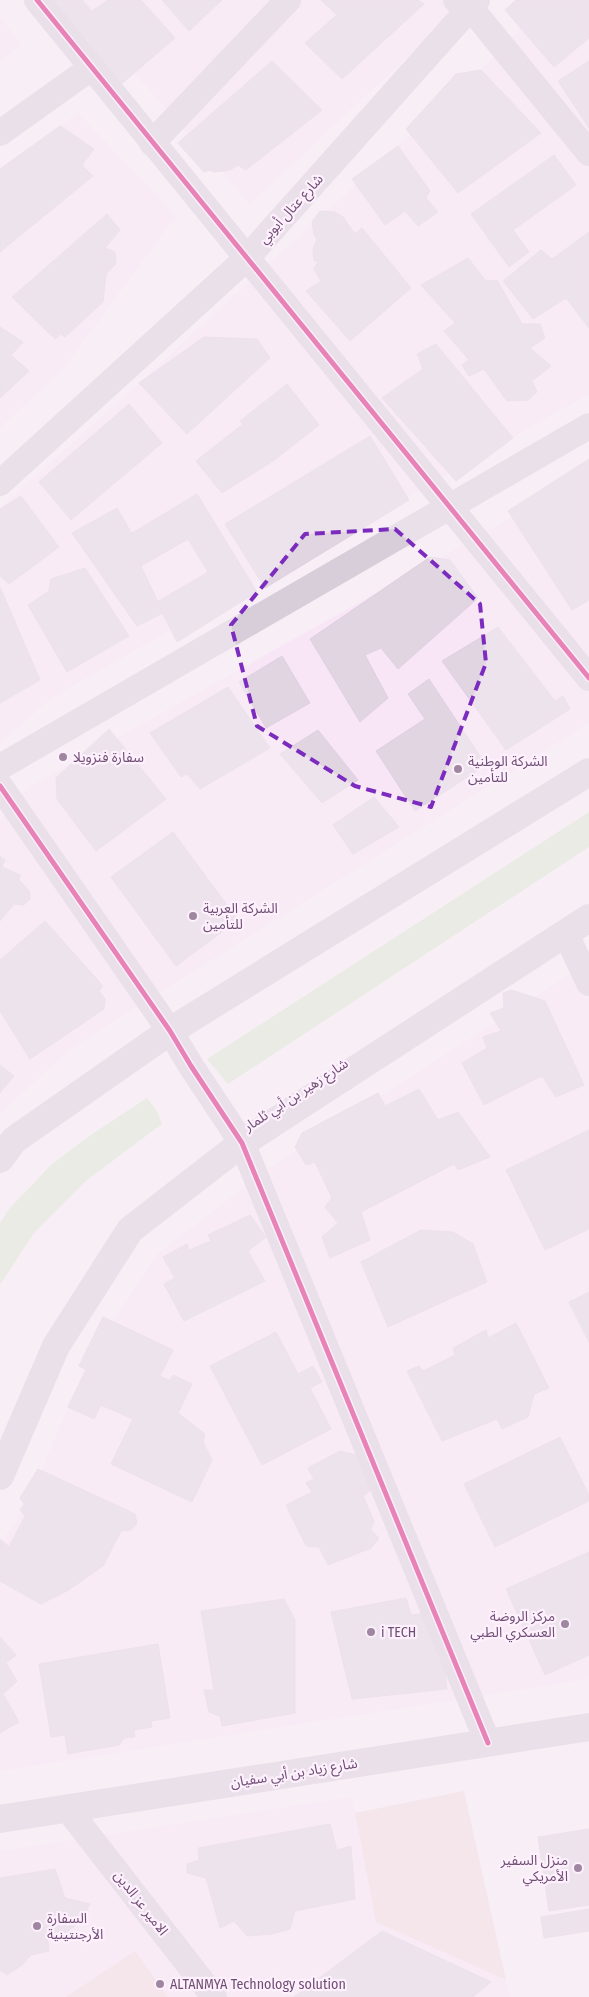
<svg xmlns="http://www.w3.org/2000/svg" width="589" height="1997" viewBox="0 0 589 1997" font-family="'Fira Sans Condensed','Noto Sans Arabic',sans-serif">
  <rect width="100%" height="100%" fill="#f8eef6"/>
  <g fill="#f8e6f7">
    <polygon points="70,0 468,0 250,204"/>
    <polygon points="548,0 589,0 589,394 53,697 0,743 0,508 139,383 481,70"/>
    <polygon points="0,17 22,44 0,61"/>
    <polygon points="78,113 176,216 63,369 0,428 0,169"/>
    <polygon points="589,470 589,723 70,1049 0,1114 0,820 29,787 514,516"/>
    <polygon points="589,962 589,1679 0,1771 0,1543 24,1511 87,1362 157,1254 275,1164"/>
    <polygon points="352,1797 376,1922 506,1980 511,1997 0,1997 0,1851"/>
  </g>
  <g fill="#f0dbde">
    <polygon points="464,1791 506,1980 376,1922 355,1813"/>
    <polygon points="135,1951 168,1997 66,1997"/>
  </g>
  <g fill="#dbe7d0">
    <polygon points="589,812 589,847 228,1084 207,1059"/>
    <polygon points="147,1098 157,1111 162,1124 87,1180 34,1233 0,1285 0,1223 8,1210 52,1164 95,1132"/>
  </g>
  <g fill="#e1d5e2" stroke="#dfd1e0">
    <polygon points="44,0 82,0 92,11 108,0 141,0 175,38 119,86"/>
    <polygon points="162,0 222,0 189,31"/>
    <polygon points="321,0 418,0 424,4 342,79 305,43 337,15"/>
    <polygon points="516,0 589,0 589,38 554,67 505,10"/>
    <polygon points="272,61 322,110 246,170 238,165 230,170 214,172 209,170 204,172 178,143"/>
    <polygon points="589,61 589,128 558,81"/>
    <polygon points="481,70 541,133 458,193 406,129 456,74"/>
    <polygon points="60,126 94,149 82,165 93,176 0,252 0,169"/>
    <polygon points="398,146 430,191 426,198 438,212 418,226 405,211 385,225 352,179"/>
    <polygon points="554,155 576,185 513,230 529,252 509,267 471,214"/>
    <polygon points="320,211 335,212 343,217 355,234 362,228 411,288 350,341 306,291 321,281 314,269 318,261 314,261 313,249 317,239 314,235 312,222"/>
    <polygon points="107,214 120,230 105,248 115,252 116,264 106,274 103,302 65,337 61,334 55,339 12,297"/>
    <polygon points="589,232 589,328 566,298 533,319 503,281 541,250 552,259"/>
    <polygon points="468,258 486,281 497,280 522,324 540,324 545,338 530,348 551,366 532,381 537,392 528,400 507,401 484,369 469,376 462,365 469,360 444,331 455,323 421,285"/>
    <polygon points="0,327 23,342 11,355 29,371 0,398"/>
    <polygon points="204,337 257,339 270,358 187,434 139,383"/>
    <polygon points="436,344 513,438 456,481 382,398 423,369 417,354"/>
    <polygon points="287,384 319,425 273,461 240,421"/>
    <polygon points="129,404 162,443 71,520 39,482"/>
    <polygon points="243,424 273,461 222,493 196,461"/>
    <polygon points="370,436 409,500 265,588 225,524"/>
    <polygon points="589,459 589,600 572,610 508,511"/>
    <polygon points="197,494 257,592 177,642 157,602 208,572 188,539 141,566 122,539"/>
    <polygon points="21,496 59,547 9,584 0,576 0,509"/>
    <polygon points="117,508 132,534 122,539 141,566 163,613 137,626 72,533"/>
    <polygon points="430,557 450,560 478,598 398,669 381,648 365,655 388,698 360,722 310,639"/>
    <polygon points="85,568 129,636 67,672 28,605 49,591 51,579"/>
    <polygon points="0,587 40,680 0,703"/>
    <polygon points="498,627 555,701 563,696 570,709 506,750 442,661"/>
    <polygon points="282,656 310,703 266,728 239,682"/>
    <polygon points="429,679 486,765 415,811 376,751 425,719 408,694"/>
    <polygon points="228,687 270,748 200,789 187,774 181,777 150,733"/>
    <polygon points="109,729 166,799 96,851 57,799 56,778"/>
    <polygon points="318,730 358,780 322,803 280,754"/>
    <polygon points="374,797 399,827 353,854 333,825"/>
    <polygon points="173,832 238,920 176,966 111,877"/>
    <polygon points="0,856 5,860 2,867 20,875 19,880 30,892 30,899 24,905 14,904 0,921"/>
    <polygon points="45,921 103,986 99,991 105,999 104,1009 30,1059 0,1011 0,960"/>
    <polygon points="511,990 545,1001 584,1085 556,1097 542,1076 484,1105 462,1063 487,1048 483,1037 501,1031 490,1013 504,1008 503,993"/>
    <polygon points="0,1065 14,1076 0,1093"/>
    <polygon points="419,1089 438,1120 458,1112 490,1157 458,1170 454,1164 361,1212 370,1240 330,1258 322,1237 338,1223 325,1207 332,1198 315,1162 306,1165 295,1147 302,1133 378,1093 385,1106"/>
    <polygon points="589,1130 589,1229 545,1250 506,1170"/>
    <polygon points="250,1215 266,1237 248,1251 265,1281 184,1321 164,1284 175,1278 163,1257 187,1244 189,1250 211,1241 208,1235"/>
    <polygon points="421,1230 453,1232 473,1244 487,1282 388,1327 361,1262"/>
    <polygon points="589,1292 589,1342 569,1302"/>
    <polygon points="103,1317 173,1350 160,1376 170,1381 173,1375 192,1384 178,1413 205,1434 203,1442 212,1460 192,1502 111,1464 133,1419 101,1405 94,1419 68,1407 86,1370 79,1366"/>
    <polygon points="516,1323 549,1388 534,1394 528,1417 502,1429 497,1419 442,1441 407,1371 419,1366 423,1371 455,1355 453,1348 486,1330 488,1338"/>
    <polygon points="276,1332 298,1374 313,1366 322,1382 310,1388 331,1429 262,1465 210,1366"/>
    <polygon points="560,1437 589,1495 589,1501 495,1547 464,1484"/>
    <polygon points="340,1451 356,1455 370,1491 363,1496 374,1521 371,1530 379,1538 371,1548 328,1565 319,1547 306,1546 286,1505 312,1492 306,1483 314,1479 308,1468"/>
    <polygon points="38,1469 135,1514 137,1523 131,1530 121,1531 103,1566 67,1591 41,1604 0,1581 0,1539 9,1547 25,1516 20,1510 24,1504 20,1498"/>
    <polygon points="589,1552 589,1655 545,1675 506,1589"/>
    <polygon points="406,1598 411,1615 435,1612 443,1653 447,1689 352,1699 331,1612"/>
    <polygon points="284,1599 295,1620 295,1713 222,1726 220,1716 209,1712 204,1690 214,1690 201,1611"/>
    <polygon points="0,1637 16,1655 6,1663 17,1681 3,1694 19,1722 0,1733"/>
    <polygon points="158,1644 170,1718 151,1721 152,1727 134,1730 135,1737 124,1738 119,1745 68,1754 65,1735 51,1737 39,1664"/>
    <polygon points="330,1824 337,1850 351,1846 355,1899 295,1911 290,1929 272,1934 247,1936 234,1921 220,1928 206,1878 187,1873 187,1864 199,1860 198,1848"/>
    <polygon points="589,1829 589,1905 549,1911 538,1837"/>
    <polygon points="55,1869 65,1898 90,1904 81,1921 67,1932 47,1933 49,1951 31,1955 22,1965 7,1975 0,1970 0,1878"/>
    <polygon points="589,1909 589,1931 544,1938 541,1917"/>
    <polygon points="382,1931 491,1982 473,1997 294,1997"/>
  </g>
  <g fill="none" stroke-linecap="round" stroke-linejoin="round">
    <g stroke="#d8ceda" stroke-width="26">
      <polyline points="37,0 589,678"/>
      <polyline points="456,0 470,7 589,153"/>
      <polyline points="0,133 91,68"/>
      <polyline points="152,143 288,0"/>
      <polyline points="0,483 246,259 477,0"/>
      <polyline points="0,767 589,426"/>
      <polyline points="0,786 170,1031 191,1066 242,1143 488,1743"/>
      <polyline points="566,934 589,983"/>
      <polyline points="67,1808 214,1997"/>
    </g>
    <g stroke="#d8ceda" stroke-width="28">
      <polyline points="0,1159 14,1140 170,1031 589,772"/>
      <polyline points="0,1476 56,1346 130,1230 242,1143 589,918"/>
      <polyline points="0,1819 589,1727"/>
    </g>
    <defs>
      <g id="cycleway">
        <polyline points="37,0 589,678"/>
        <polyline points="0,786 170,1031 191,1066 242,1143 488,1743"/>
      </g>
    </defs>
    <use href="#cycleway" stroke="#fef1fd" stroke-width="8"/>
    <use href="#cycleway" stroke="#d6006c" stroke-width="5"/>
  </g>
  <path d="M0 0H589V1997H0ZM395 529 480 604 486 663 431 807 355 786 257 726 231 625 305 534Z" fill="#f8eef6" fill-opacity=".55" fill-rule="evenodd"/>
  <path fill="none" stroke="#7b2cbf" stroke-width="4" stroke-dasharray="10 6" stroke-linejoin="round" d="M395 529 480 604 486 663 431 807 355 786 257 726 231 625 305 534Z"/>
  <g fill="#9f87a2" stroke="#fef1fd" stroke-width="2">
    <circle cx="63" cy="757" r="5"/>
    <circle cx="458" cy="769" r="5"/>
    <circle cx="193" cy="916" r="5"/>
    <circle cx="565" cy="1624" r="5"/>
    <circle cx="371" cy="1632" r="5"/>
    <circle cx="578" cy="1868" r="5"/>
    <circle cx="37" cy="1926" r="5"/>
    <circle cx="160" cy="1984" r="5"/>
  </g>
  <g text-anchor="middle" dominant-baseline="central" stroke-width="4.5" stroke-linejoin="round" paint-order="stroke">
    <g font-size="14" fill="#6f4f75" stroke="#fef1fd">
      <text transform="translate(291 209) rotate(-48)">شارع عتال أيوبي</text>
      <text transform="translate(296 1095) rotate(-33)">شارع زهير بن أبي ثلمار</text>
      <text transform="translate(294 1773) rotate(-9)">شارع زياد بن أبي سفيان</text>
      <text transform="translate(141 1903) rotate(52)">الامير عز الدين</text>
    </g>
    <g font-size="14" fill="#6f4f75" stroke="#fef1fd" text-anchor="start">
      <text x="73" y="757">سفارة فنزويلا</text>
      <text x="468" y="761">الشركة الوطنية<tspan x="468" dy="16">للتأمين</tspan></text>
      <text x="203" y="908">الشركة العربية<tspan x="203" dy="16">للتأمين</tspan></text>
      <text x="555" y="1616" text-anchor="end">مركز الروضة<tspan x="555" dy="16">العسكري الطبي</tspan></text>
      <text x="381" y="1632">i TECH</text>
      <text x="568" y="1860" text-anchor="end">منزل السفير<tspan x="568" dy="16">الأمريكي</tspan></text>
      <text x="47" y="1918">السفارة<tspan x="47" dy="16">الأرجنتينية</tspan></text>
      <text x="170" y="1984">ALTANMYA Technology solution</text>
    </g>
  </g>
</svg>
